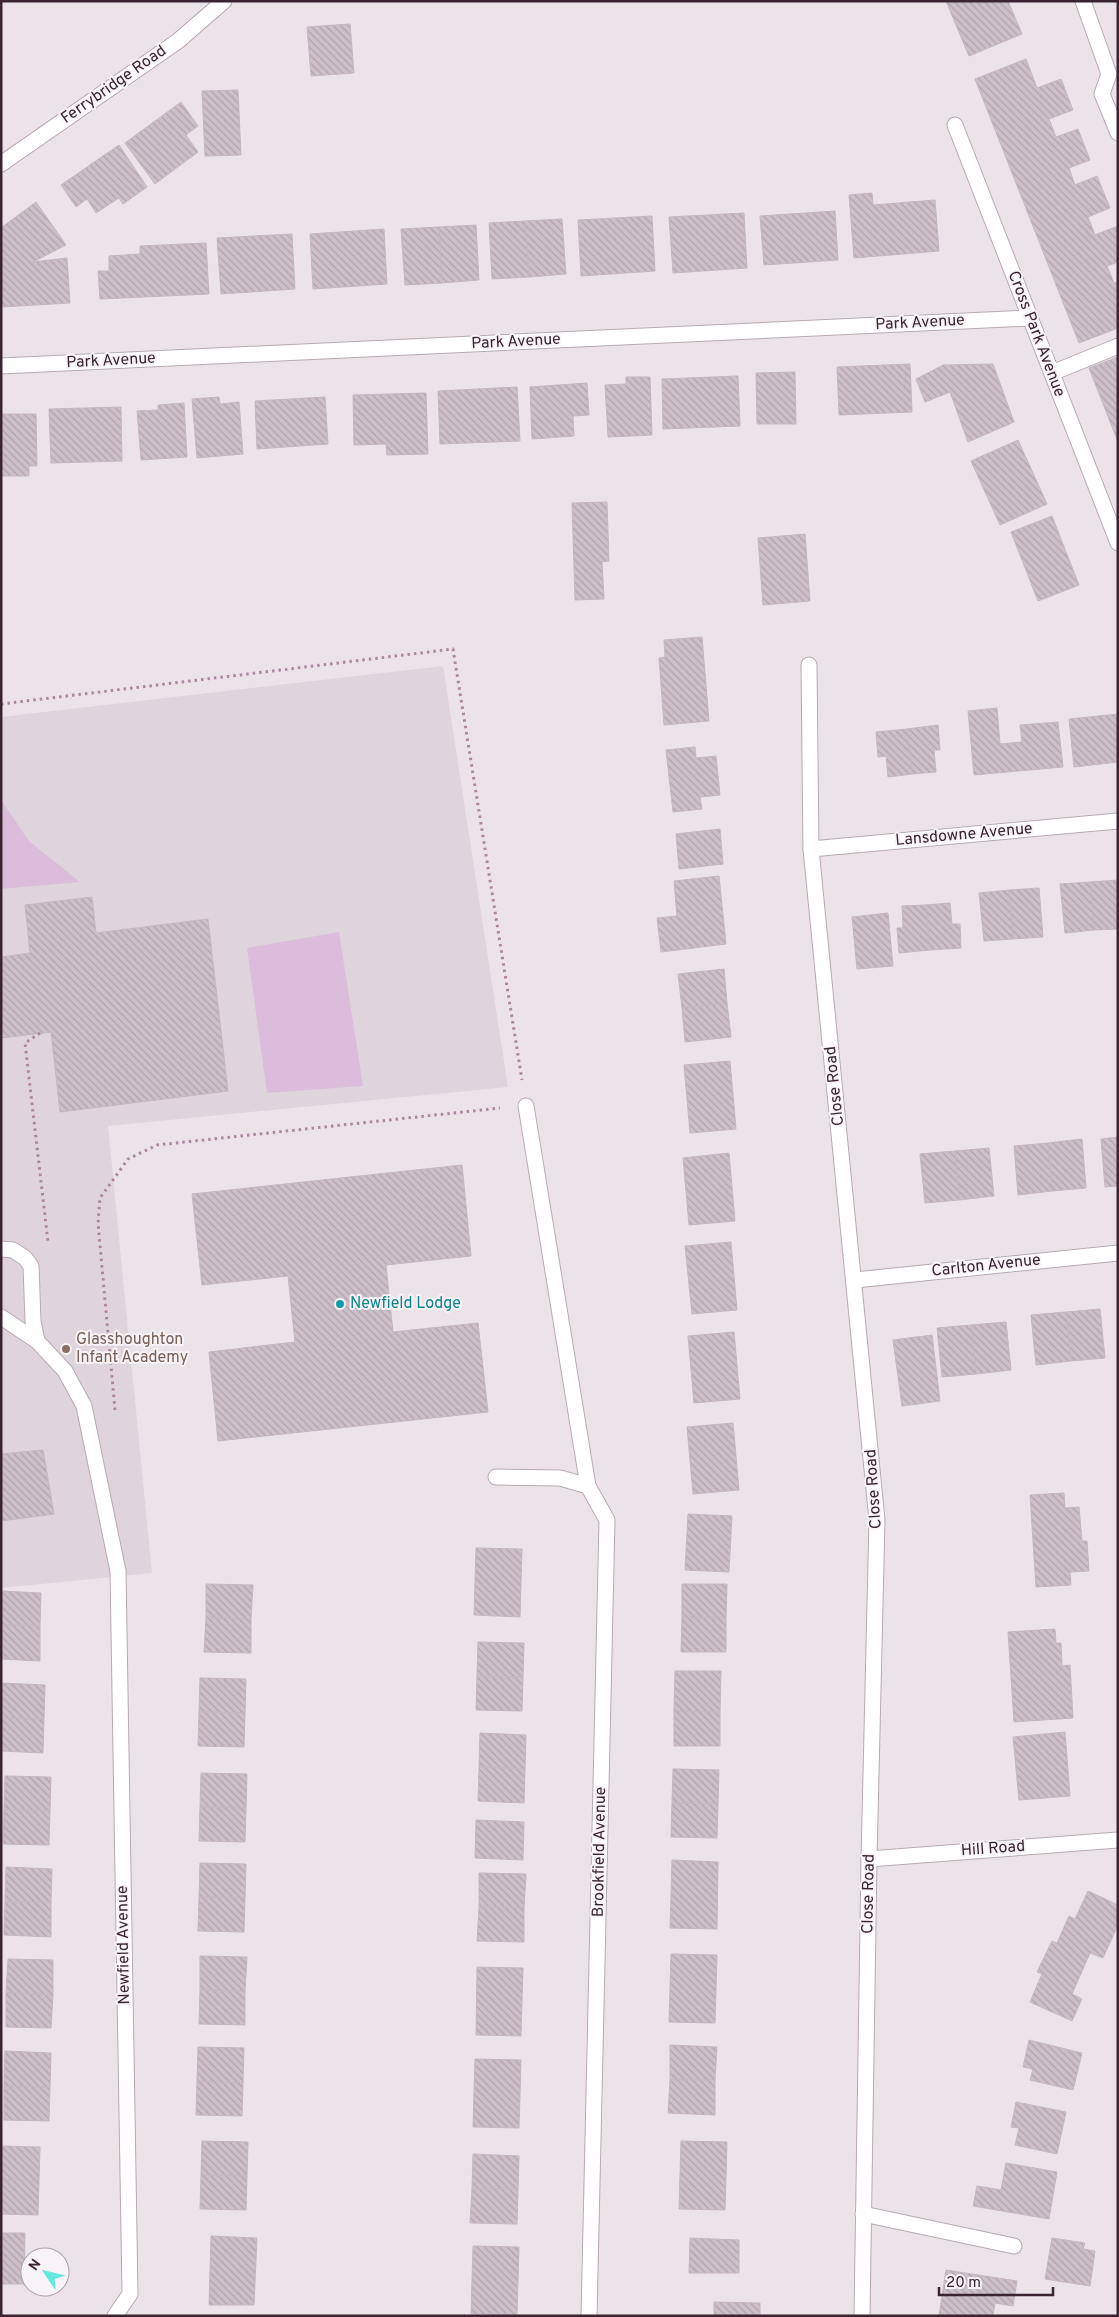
<svg xmlns="http://www.w3.org/2000/svg" width="1119" height="2317" viewBox="0 0 1119 2317" font-family="Overpass,sans-serif">
  <defs>
    <pattern id="building-back-hatch" width="6" height="6" patternUnits="userSpaceOnUse" patternTransform="scale(1.25)"><rect width="6" height="6" fill="#ccbfc8"/><path d="M-1 5l2 2M0 0l6 6M5-1l2 2" fill="none" stroke="#b0a4ac"/></pattern>
  </defs>
  <rect width="100%" height="100%" fill="#ece3e9"/>
  <polygon fill="#dfd4dc" points="443,666 508,1087 108,1126 152,1573 1,1588 1,717"/>
  <g fill="#dbbddb">
    <polygon points="1,800 29,841 80,882 1,889"/>
    <polygon points="339,932 363,1086 267,1093 247,948"/>
  </g>
  <g fill="url(#building-back-hatch)" stroke="#c5b6c0">
    <polygon points="946,1 1008,1 1022,34 969,56"/>
    <polygon points="350,24 354,73 311,76 307,27"/>
    <polygon points="1026,59 1037,88 1061,79 1073,110 1049,119 1056,137 1078,129 1090,160 1069,168 1075,185 1097,176 1110,208 1088,217 1095,235 1118,226 1118,262 1107,266 1114,283 1118,282 1118,328 1079,343 975,79"/>
    <polygon points="238,90 241,155 205,156 202,91"/>
    <polygon points="181,102 198,126 186,135 198,152 155,184 125,143"/>
    <polygon points="119,145 147,187 123,204 119,198 96,213 87,199 76,207 61,185"/>
    <polygon points="872,193 873,205 935,200 939,251 854,258 849,195"/>
    <polygon points="36,202 66,245 33,262 67,258 70,303 1,307 1,228"/>
    <polygon points="835,211 838,260 764,265 760,216"/>
    <polygon points="744,213 747,268 673,273 669,217"/>
    <polygon points="652,216 655,271 581,276 578,220"/>
    <polygon points="562,219 566,274 529,277 525,221"/>
    <polygon points="525,221 529,277 492,279 489,223"/>
    <polygon points="476,225 479,280 442,283 439,227"/>
    <polygon points="439,227 442,283 405,285 401,229"/>
    <polygon points="384,229 387,284 313,289 310,234"/>
    <polygon points="292,234 295,289 221,294 217,238"/>
    <polygon points="206,243 209,294 100,299 98,271 109,271 109,256 140,254 140,246"/>
    <polygon points="1118,357 1118,442 1089,368"/>
    <polygon points="910,364 912,412 839,415 837,367"/>
    <polygon points="993,364 1014,422 968,442 950,392 925,402 916,379 943,365"/>
    <polygon points="795,372 796,424 757,424 756,373"/>
    <polygon points="738,376 740,426 663,429 662,379"/>
    <polygon points="626,377 650,377 652,435 608,437 605,385 626,384"/>
    <polygon points="587,383 589,415 573,416 574,436 532,439 530,387"/>
    <polygon points="517,387 520,441 440,444 438,391"/>
    <polygon points="426,393 428,454 387,455 386,444 354,445 353,395"/>
    <polygon points="219,397 220,404 239,402 243,454 197,458 192,399"/>
    <polygon points="325,397 328,444 257,449 255,401"/>
    <polygon points="184,403 187,457 141,460 137,411 158,410 158,405"/>
    <polygon points="121,407 122,461 51,463 49,409"/>
    <polygon points="1,414 36,414 37,466 29,466 29,476 1,476"/>
    <polygon points="1018,440 1047,504 1000,525 971,461"/>
    <polygon points="607,502 609,561 602,562 604,599 575,600 572,503"/>
    <polygon points="1052,516 1079,585 1038,601 1011,532"/>
    <polygon points="805,534 810,601 763,605 758,538"/>
    <polygon points="702,637 709,721 664,725 659,658 665,657 664,640"/>
    <polygon points="997,708 1000,744 1022,742 1020,725 1058,722 1063,767 974,775 968,711"/>
    <polygon points="1118,714 1118,762 1074,767 1069,719"/>
    <polygon points="938,725 940,750 934,750 936,772 912,774 907,729"/>
    <polygon points="907,729 912,774 888,777 886,756 878,757 876,732"/>
    <polygon points="695,747 696,758 716,756 720,795 700,797 702,809 673,812 666,750"/>
    <polygon points="720,829 723,864 679,869 676,834"/>
    <polygon points="719,876 726,944 661,952 657,918 677,916 674,881"/>
    <polygon points="1118,880 1118,929 1094,930 1090,882"/>
    <polygon points="1090,882 1094,930 1065,933 1060,884"/>
    <polygon points="1039,888 1043,937 1013,939 1009,890"/>
    <polygon points="1009,890 1013,939 984,941 979,893"/>
    <polygon points="92,897 96,933 208,919 228,1091 60,1112 51,1032 1,1038 1,957 30,953 25,905"/>
    <polygon points="950,903 952,924 960,924 961,948 930,950 926,905"/>
    <polygon points="926,905 930,950 899,953 897,928 903,928 902,906"/>
    <polygon points="888,913 893,966 857,969 852,917"/>
    <polygon points="724,969 727,1003 682,1008 678,974"/>
    <polygon points="727,1003 731,1037 685,1042 682,1008"/>
    <polygon points="730,1061 736,1129 690,1133 684,1065"/>
    <polygon points="1118,1137 1118,1186 1105,1187 1101,1139"/>
    <polygon points="1082,1139 1086,1188 1052,1191 1048,1143"/>
    <polygon points="1048,1143 1052,1191 1018,1195 1014,1146"/>
    <polygon points="989,1148 994,1196 959,1200 955,1151"/>
    <polygon points="955,1151 959,1200 925,1203 920,1154"/>
    <polygon points="729,1153 735,1221 689,1225 683,1158"/>
    <polygon points="462,1165 471,1256 386,1265 393,1332 478,1323 488,1412 218,1441 209,1352 295,1342 288,1276 202,1285 192,1194"/>
    <polygon points="731,1242 737,1310 692,1314 685,1246"/>
    <polygon points="1100,1309 1105,1358 1071,1361 1066,1312"/>
    <polygon points="1066,1312 1071,1361 1036,1365 1031,1315"/>
    <polygon points="1006,1322 1011,1370 976,1374 971,1325"/>
    <polygon points="971,1325 976,1374 942,1377 937,1328"/>
    <polygon points="734,1332 740,1399 694,1403 688,1336"/>
    <polygon points="932,1335 940,1401 902,1406 893,1340"/>
    <polygon points="733,1423 739,1490 693,1494 687,1427"/>
    <polygon points="43,1450 54,1514 1,1521 1,1454"/>
    <polygon points="1064,1493 1065,1508 1079,1507 1082,1541 1087,1541 1089,1571 1070,1572 1071,1585 1036,1587 1030,1495"/>
    <polygon points="688,1514 732,1516 729,1572 685,1570"/>
    <polygon points="476,1548 522,1549 520,1617 474,1615"/>
    <polygon points="206,1584 253,1585 251,1619 206,1618"/>
    <polygon points="682,1584 727,1584 726,1618 682,1618"/>
    <polygon points="1,1591 41,1593 40,1626 1,1625"/>
    <polygon points="206,1618 251,1619 251,1653 204,1652"/>
    <polygon points="682,1618 726,1618 726,1652 681,1652"/>
    <polygon points="1,1625 40,1626 40,1661 1,1659"/>
    <polygon points="1055,1629 1056,1643 1061,1643 1062,1666 1070,1665 1073,1718 1014,1722 1008,1632"/>
    <polygon points="478,1642 524,1643 523,1677 477,1676"/>
    <polygon points="675,1671 721,1671 720,1712 674,1711"/>
    <polygon points="477,1676 523,1677 522,1711 476,1710"/>
    <polygon points="200,1678 246,1679 245,1713 199,1712"/>
    <polygon points="1,1683 45,1685 44,1719 1,1718"/>
    <polygon points="674,1711 720,1712 720,1746 674,1746"/>
    <polygon points="199,1712 245,1713 244,1747 198,1746"/>
    <polygon points="1,1718 44,1719 43,1753 1,1751"/>
    <polygon points="1065,1732 1070,1796 1019,1800 1013,1737"/>
    <polygon points="480,1733 526,1735 525,1769 479,1767"/>
    <polygon points="479,1767 525,1769 524,1803 478,1801"/>
    <polygon points="673,1769 719,1770 718,1804 672,1803"/>
    <polygon points="201,1773 247,1774 246,1808 200,1807"/>
    <polygon points="5,1776 51,1777 50,1811 4,1810"/>
    <polygon points="672,1803 718,1804 717,1838 671,1837"/>
    <polygon points="200,1807 246,1808 245,1842 199,1841"/>
    <polygon points="4,1810 50,1811 49,1845 3,1844"/>
    <polygon points="476,1820 524,1822 523,1860 475,1858"/>
    <polygon points="672,1860 718,1862 717,1929 670,1928"/>
    <polygon points="200,1863 246,1864 245,1898 199,1897"/>
    <polygon points="6,1867 52,1869 51,1902 5,1902"/>
    <polygon points="479,1873 526,1874 524,1908 479,1907"/>
    <polygon points="1088,1891 1118,1905 1118,1925 1103,1958 1090,1953 1072,1994 1082,1999 1072,2021 1030,2002 1042,1974 1037,1972 1052,1941 1057,1943 1069,1916 1075,1919"/>
    <polygon points="199,1897 245,1898 244,1932 198,1931"/>
    <polygon points="5,1902 51,1902 51,1937 4,1935"/>
    <polygon points="479,1907 524,1908 524,1942 477,1941"/>
    <polygon points="671,1954 717,1955 715,2023 669,2022"/>
    <polygon points="200,1956 247,1957 245,1991 200,1990"/>
    <polygon points="8,1959 53,1960 53,1995 6,1993"/>
    <polygon points="477,1967 523,1968 521,2036 476,2035"/>
    <polygon points="200,1990 245,1991 245,2025 199,2024"/>
    <polygon points="6,1993 53,1995 51,2028 6,2027"/>
    <polygon points="1029,2040 1082,2053 1073,2090 1030,2080 1033,2069 1023,2067"/>
    <polygon points="670,2045 717,2047 715,2080 670,2080"/>
    <polygon points="198,2047 244,2048 243,2083 197,2081"/>
    <polygon points="5,2051 51,2053 50,2087 4,2086"/>
    <polygon points="475,2059 521,2060 519,2128 473,2127"/>
    <polygon points="670,2080 715,2080 715,2115 668,2113"/>
    <polygon points="197,2081 243,2083 242,2116 196,2115"/>
    <polygon points="4,2086 50,2087 49,2121 4,2120"/>
    <polygon points="1016,2102 1066,2112 1057,2154 1015,2145 1019,2128 1011,2127"/>
    <polygon points="202,2141 248,2142 247,2176 201,2175"/>
    <polygon points="681,2141 727,2142 725,2210 679,2209"/>
    <polygon points="1,2146 40,2147 39,2181 1,2180"/>
    <polygon points="473,2154 519,2156 518,2189 472,2189"/>
    <polygon points="1006,2163 1057,2172 1049,2219 973,2206 977,2186 1001,2190"/>
    <polygon points="201,2175 247,2176 246,2210 200,2209"/>
    <polygon points="1,2180 39,2181 38,2215 1,2214"/>
    <polygon points="472,2189 518,2189 517,2224 470,2223"/>
    <polygon points="1,2233 25,2233 24,2284 1,2284"/>
    <polygon points="211,2236 257,2238 254,2305 209,2305"/>
    <polygon points="690,2238 739,2240 739,2273 689,2273"/>
    <polygon points="1052,2238 1085,2243 1083,2249 1095,2251 1090,2286 1045,2279"/>
    <polygon points="473,2246 519,2247 517,2315 471,2314"/>
    <polygon points="946,2270 1017,2281 1013,2306 995,2303 993,2316 939,2316"/>
    <polygon points="714,2302 760,2303 760,2316 714,2316"/>
  </g>
  <g fill="none" stroke-linecap="round" stroke-linejoin="round">
    <defs>
      <g id="lane">
        <polyline points="1083,1 1109,74 1102,94 1118,133"/>
        <polyline points="1052,373 1118,346"/>
        <polyline points="526,1106 588,1486"/>
        <polyline points="1,1249 13,1250 25,1258 31,1266 33,1321 37,1341"/>
        <polyline points="1,1317 37,1341 65,1371 84,1406 118,1571"/>
        <polyline points="863,2214 1014,2246"/>
      </g>
      <g id="street">
        <polyline points="955,125 1118,543"/>
        <polyline points="1,366 1030,318"/>
        <polyline points="809,665 811,849 877,1520 869,1859 862,2316"/>
        <polyline points="811,849 1118,821"/>
        <polyline points="855,1280 1118,1253"/>
        <polyline points="496,1477 560,1478 588,1486 607,1520 589,2316"/>
        <polyline points="869,1859 1118,1840"/>
        <polyline points="115,2316 130,2294 118,1571"/>
      </g>
      <polyline id="secondary" points="1,164 178,41 224,1"/>
    </defs>
    <use href="#lane" stroke="#b7aab2" stroke-width="17"/>
    <use href="#street" stroke="#b7aab2" stroke-width="17"/>
    <use href="#secondary" stroke="#b6a2af" stroke-width="17"/>
    <g stroke="#ad869d" stroke-width="3" stroke-dasharray="2.5 4" stroke-linecap="butt">
      <polyline points="1,704 453,649 522,1080"/>
      <polyline points="40,1033 25,1043 48,1242"/>
      <polyline points="115,1410 98,1223 100,1198 128,1159 157,1145 500,1108"/>
    </g>
    <use href="#lane" stroke="#fff" stroke-width="15"/>
    <use href="#street" stroke="#fff" stroke-width="15"/>
    <use href="#secondary" stroke="#fff" stroke-width="15"/>
  </g>
  <circle fill="#0f9aa8" stroke="#f8f3f7" stroke-width="2" cx="340" cy="1304" r="5"/>
  <circle fill="#8d6e63" stroke="#f8f3f7" stroke-width="2" cx="66" cy="1349" r="5"/>
  <g text-anchor="middle" dominant-baseline="central" stroke-width="4" stroke-linejoin="round" paint-order="stroke">
    <g font-size="16" fill="#3b2431" stroke="#f8f3f7">
      <text transform="translate(114 85) rotate(-35)">Ferrybridge Road</text>
      <text transform="translate(920 323) rotate(-3)">Park Avenue</text>
      <text transform="translate(1036 334) rotate(69)">Cross Park Avenue</text>
      <text transform="translate(516 342) rotate(-3)">Park Avenue</text>
      <text transform="translate(111 361) rotate(-3)">Park Avenue</text>
      <text transform="translate(964 835) rotate(-5)">Lansdowne Avenue</text>
      <text transform="translate(835 1086) rotate(-96)">Close Road</text>
      <text transform="translate(986 1266) rotate(-6)">Carlton Avenue</text>
      <text transform="translate(874 1489) rotate(-94)">Close Road</text>
      <text transform="translate(993 1849) rotate(-4)">Hill Road</text>
      <text transform="translate(600 1852) rotate(-89)">Brookfield Avenue</text>
      <text transform="translate(869 1894) rotate(-89)">Close Road</text>
      <text transform="translate(124 1945) rotate(-91)">Newfield Avenue</text>
    </g>
    <g font-size="16" fill="#0d838f" stroke="#f8f3f7" text-anchor="start">
      <text x="350" y="1304">Newfield Lodge</text>
    </g>
    <g font-size="16" fill="#785e54" stroke="#f8f3f7" text-anchor="start">
      <text x="76" y="1340">Glasshoughton<tspan x="76" dy="18">Infant Academy</tspan></text>
    </g>
  </g>
  <rect width="1119" height="2317" fill="none" stroke="#3b2431" stroke-width="5"/>
  <g transform="translate(45 2272) rotate(305)"><circle r="24" fill="#f8f3f7" stroke="#aca0a8"/>
  <path d="M0-4L9 19L0 12L-9 19Z" fill="#65e7e2"/>
  <text y="-8" font-size="14" font-weight="bold" text-anchor="middle" fill="#3b2431">N</text>
  </g>
  <path d="M939 2287v8h114v-8" fill="none" stroke="#3b2431" stroke-width="2.5"/>
  <text x="946" y="2287" font-size="15" fill="#3b2431" stroke="#f8f3f7" stroke-width="4" paint-order="stroke">20 m</text>
</svg>
